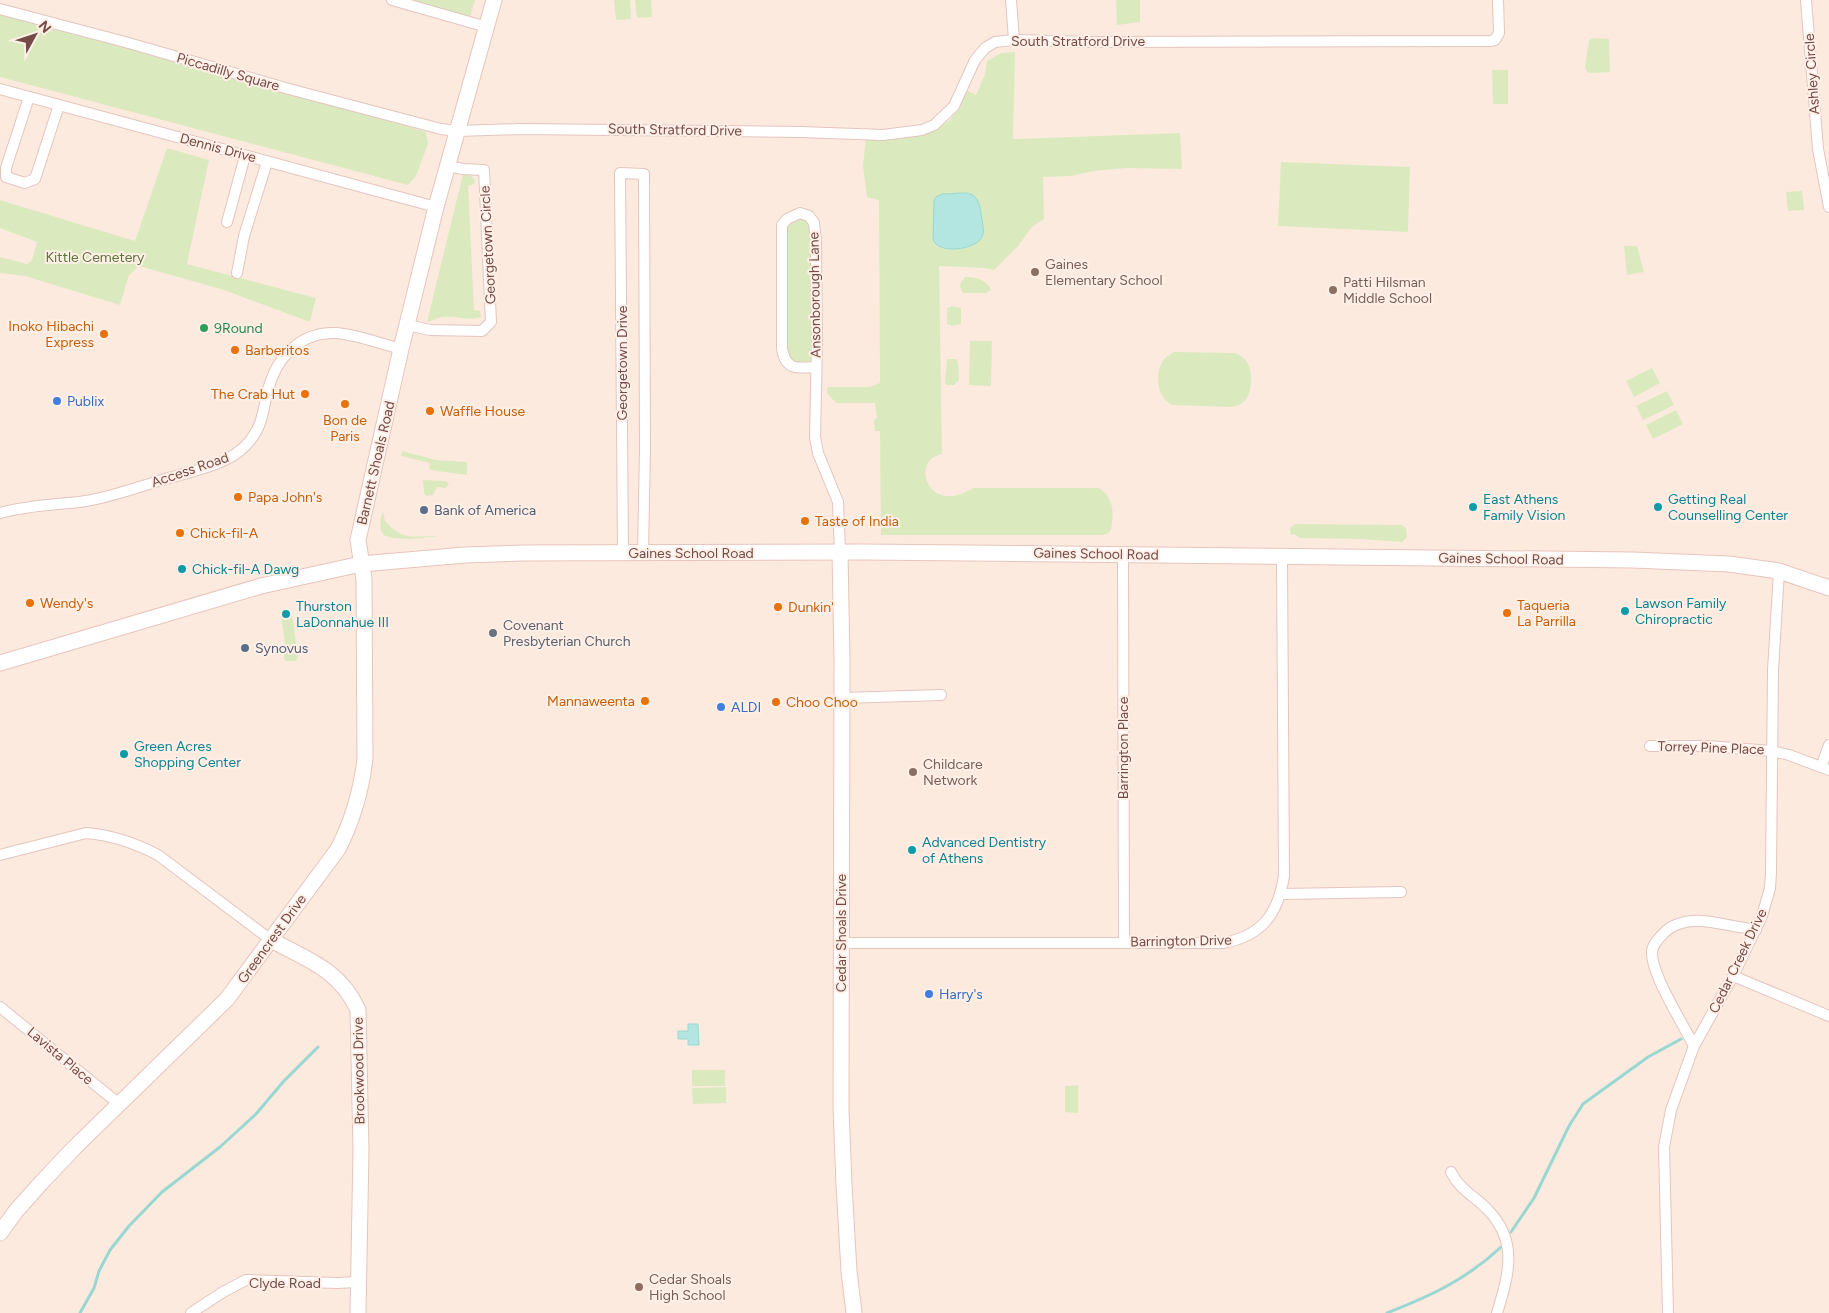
<svg xmlns="http://www.w3.org/2000/svg" width="1829" height="1313" viewBox="0 0 1829 1313" font-family="Figtree,sans-serif">
  <rect width="100%" height="100%" fill="#fdeadf"/>
  <g fill="#dbeabe">
    <polygon points="412,0 475,0 470,18"/>
    <polygon points="614,0 630,0 631,19 616,20"/>
    <polygon points="635,0 651,0 652,17 637,18"/>
    <polygon points="1116,0 1140,0 1140,22 1117,25"/>
    <polygon points="0,8 426,132 428,144 416,176 408,185 0,77"/>
    <polygon points="1593,38 1609,39 1610,72 1592,73 1587,72 1585,67 1589,40"/>
    <path d="M1015 52 1013 139 1180 133 1182 169 1127 168 1093 171 1071 176 1043 177 1044 219 1032 227 1018 246 994 270 985 268 939 266 942 454C916 459 923 495 947 496 957 497 965 492 974 488H1099C1114 498 1114 512 1111 530L1107 534 1102 535H881L880 431H875L874 420 877 418 875 403H836L827 393V387H869L880 383 879 200 867 197 863 166 866 137 899 139 923 135 949 121 957 110 966 90 976 95 985 74 987 61 1001 53Z"/>
    <polygon points="1492,70 1508,70 1508,104 1493,104"/>
    <polygon points="167,148 209,160 187,264 316,298 310,322 224,290 139,266 129,275 120,305 25,276 0,273 0,257 27,264 32,260 37,242 0,228 0,200 135,241"/>
    <polygon points="1281,162 1410,167 1408,232 1278,226"/>
    <path d="M463 174 470 175 475 180 474 184 468 186 474 310 480 311 481 317C469 322 456 315 443 317 438 317 433 321 427 322Z"/>
    <polygon points="1802,191 1804,210 1788,211 1786,192"/>
    <polygon points="802,216 812,226 812,360 808,363 794,363 786,357 787,224"/>
    <polygon points="1624,246 1637,246 1644,272 1627,275"/>
    <path d="M965 277C976 277 986 279 991 290L986 293H963L960 287 961 282Z"/>
    <polygon points="952,306 961,308 961,324 952,326 947,324 947,308"/>
    <polygon points="970,341 992,341 991,386 969,385"/>
    <path d="M1174 352 1235 353C1239 355 1245 358 1247 362 1250 367 1251 372 1251 378 1251 395 1247 406 1228 407L1173 405C1156 398 1154 373 1164 359 1167 356 1171 354 1174 352Z"/>
    <polygon points="947,359 956,359 958,362 959,380 954,385 946,385 945,381"/>
    <polygon points="1652,368 1660,383 1634,397 1626,381"/>
    <polygon points="1667,391 1674,405 1643,420 1636,406"/>
    <polygon points="1676,410 1683,424 1653,439 1646,425"/>
    <polygon points="402,451 436,460 467,462 467,475 430,470 429,468 430,463 401,456"/>
    <polygon points="423,480 446,481 449,484 446,488 437,487 433,495 426,496 424,493"/>
    <path d="M383 511 385 521C402 541 413 536 437 536 427 538 390 542 383 534 378 528 381 517 383 511Z"/>
    <polygon points="1295,524 1402,525 1406,528 1407,537 1402,542 1360,539 1300,538 1294,534 1291,535 1290,528"/>
    <polygon points="285,610 289,610 292,615 298,656 296,661 286,661 284,659 285,644 281,615 282,613"/>
    <rect x="692" y="1070" width="33" height="16"/>
    <polygon points="1078,1085 1078,1113 1065,1112 1065,1086"/>
    <polygon points="726,1087 726,1103 693,1104 692,1088"/>
  </g>
  <g fill="#b3e6e1" stroke="#99d8d2">
    <path d="M942 194C964 194 978 186 981 214 982 221 985 231 982 237 976 250 937 255 933 239L934 200 936 197Z"/>
    <polygon points="688,1024 698,1024 699,1045 688,1045 688,1039 678,1039 678,1031 688,1031"/>
  </g>
  <g fill="none" stroke-linecap="round" stroke-linejoin="round">
    <g stroke="#99d8d2" stroke-width="3">
      <polyline points="1511,1232 1534,1198 1569,1126 1583,1104 1648,1057 1681,1039"/>
      <polyline points="80,1313 94,1288 99,1271 110,1250 129,1226 162,1192 220,1147 256,1114 283,1082 318,1047"/>
      <path d="M1387 1313C1430 1296 1466 1280 1501 1247"/>
    </g>
    <defs>
      <g id="street">
        <polyline points="392,0 487,27"/>
        <polyline points="1011,0 1014,40"/>
        <polyline points="1806,0 1818,149 1829,207"/>
        <polyline points="0,9 125,42 289,89 441,129 457,131 520,129 801,132 883,135 922,130 934,125 954,106 975,60 985,48 995,42 1014,40 1093,42 1490,41 1495,40 1499,33 1498,0"/>
        <polyline points="0,89 436,207"/>
        <polyline points="29,97 6,168 6,177 25,183 35,179 59,105"/>
        <polyline points="227,222 245,156"/>
        <polyline points="237,273 244,236 267,162"/>
        <polyline points="408,325 430,330 482,331 491,322 484,170 463,169 448,166"/>
        <path d="M816 367C798 368 785 371 782 348V225L787 219 800 213 809 216 814 223 816 241 817 344 815 437 818 453 838 502 840 553"/>
        <path d="M0 513C29 505 57 505 86 501 111 497 135 488 159 481 181 474 204 470 225 460 238 454 250 443 257 430 264 417 264 403 268 390 276 358 300 332 335 333 357 334 380 344 401 349"/>
        <polyline points="623,553 620,173 644,174 645,449 643,553"/>
        <polyline points="1123,554 1124,942"/>
        <polyline points="841,698 941,695"/>
        <polyline points="1650,746 1707,746 1772,751 1789,755 1829,770"/>
        <polyline points="1821,767 1829,745"/>
        <path d="M0 855 86 833C112 835 135 843 158 855L271 940"/>
        <polyline points="1281,894 1401,892"/>
        <path d="M841 943H1223C1262 936 1278 914 1284 876L1282 556"/>
        <polyline points="1733,976 1829,1016"/>
        <polyline points="0,1007 119,1104"/>
        <path d="M1694 1046C1683 1024 1651 974 1652 952 1652 945 1659 938 1664 933 1673 923 1689 920 1703 921 1720 923 1738 927 1756 930"/>
        <path d="M1451 1172C1459 1189 1473 1195 1486 1208 1519 1240 1509 1274 1497 1313"/>
        <polyline points="191,1313 223,1292 246,1280 337,1283 358,1282"/>
        <polyline points="1668,1313 1664,1147 1671,1110 1694,1046 1733,976 1762,916 1770,888 1771,873 1773,670 1779,571"/>
      </g>
      <g id="secondary">
        <polyline points="840,553 842,661 841,1108 844,1185 849,1271 854,1313"/>
        <polyline points="0,663 261,586 361,564 465,555 524,553 864,552 1633,560 1729,564 1779,571 1829,588"/>
        <path d="M271 940C308 960 340 970 358 1010L361 1150 358 1313"/>
        <path d="M0 1233 16 1211 41 1183 74 1148 227 999 338 849C353 820 361 792 365 759L364 579 358 540 401 349 436 207 494 0"/>
      </g>
    </defs>
    <use href="#street" stroke="#e3c5be" stroke-width="12"/>
    <use href="#secondary" stroke="#e8c4bb" stroke-width="17"/>
    <use href="#street" stroke="#fff" stroke-width="10"/>
    <use href="#secondary" stroke="#fff" stroke-width="15"/>
  </g>
  <g fill="#8d6e63" stroke="#ffefe6" stroke-width="2">
    <circle cx="1035" cy="272" r="5"/>
    <circle cx="1333" cy="290" r="5"/>
    <circle cx="913" cy="772" r="5"/>
    <circle cx="639" cy="1287" r="5"/>
  </g>
  <circle fill="#2e9e5b" stroke="#ffefe6" stroke-width="2" cx="204" cy="328" r="5"/>
  <g fill="#e8710a" stroke="#ffefe6" stroke-width="2">
    <circle cx="104" cy="334" r="5"/>
    <circle cx="235" cy="350" r="5"/>
    <circle cx="305" cy="394" r="5"/>
    <circle cx="345" cy="404" r="5"/>
    <circle cx="430" cy="411" r="5"/>
    <circle cx="238" cy="497" r="5"/>
    <circle cx="805" cy="521" r="5"/>
    <circle cx="180" cy="533" r="5"/>
    <circle cx="30" cy="603" r="5"/>
    <circle cx="778" cy="607" r="5"/>
    <circle cx="1507" cy="613" r="5"/>
    <circle cx="645" cy="701" r="5"/>
    <circle cx="776" cy="702" r="5"/>
  </g>
  <g fill="#3f7fe0" stroke="#ffefe6" stroke-width="2">
    <circle cx="57" cy="401" r="5"/>
    <circle cx="721" cy="707" r="5"/>
    <circle cx="929" cy="994" r="5"/>
  </g>
  <g fill="#0f9aa8" stroke="#ffefe6" stroke-width="2">
    <circle cx="1473" cy="507" r="5"/>
    <circle cx="1658" cy="507" r="5"/>
    <circle cx="182" cy="569" r="5"/>
    <circle cx="1625" cy="611" r="5"/>
    <circle cx="286" cy="614" r="5"/>
    <circle cx="124" cy="754" r="5"/>
    <circle cx="912" cy="850" r="5"/>
  </g>
  <g fill="#5c6f8a" stroke="#ffefe6" stroke-width="2">
    <circle cx="424" cy="510" r="5"/>
    <circle cx="245" cy="648" r="5"/>
  </g>
  <circle fill="#6b7280" stroke="#ffefe6" stroke-width="2" cx="493" cy="633" r="5"/>
  <g text-anchor="middle" dominant-baseline="central" stroke-width="4" stroke-linejoin="round" paint-order="stroke">
    <g font-size="14" fill="#744b46" stroke="#ffefe6">
      <text x="1078" y="41">South Stratford Drive</text>
      <text transform="translate(228 72) rotate(16)">Piccadilly Square</text>
      <text transform="translate(1812 74) rotate(-94)">Ashley Circle</text>
      <text transform="translate(675 130) rotate(1)">South Stratford Drive</text>
      <text transform="translate(218 148) rotate(15)">Dennis Drive</text>
      <text transform="translate(488 245) rotate(-93)">Georgetown Circle</text>
      <text transform="translate(815 295) rotate(-91)">Ansonborough Lane</text>
      <text transform="translate(622 363) rotate(-90)">Georgetown Drive</text>
      <text transform="translate(376 463) rotate(-77)">Barnett Shoals Road</text>
      <text transform="translate(190 470) rotate(-19)">Access Road</text>
      <text x="691" y="553">Gaines School Road</text>
      <text transform="translate(1096 554) rotate(1)">Gaines School Road</text>
      <text transform="translate(1501 559) rotate(1)">Gaines School Road</text>
      <text transform="translate(1123 748) rotate(-90)">Barrington Place</text>
      <text transform="translate(1711 748) rotate(2)">Torrey Pine Place</text>
      <text transform="translate(841 933) rotate(-90)">Cedar Shoals Drive</text>
      <text transform="translate(272 939) rotate(-54)">Greencrest Drive</text>
      <text transform="translate(1181 941) rotate(-1)">Barrington Drive</text>
      <text transform="translate(1738 961) rotate(-64)">Cedar Creek Drive</text>
      <text transform="translate(60 1056) rotate(40)">Lavista Place</text>
      <text transform="translate(359 1071) rotate(-91)">Brookwood Drive</text>
      <text x="285" y="1283">Clyde Road</text>
    </g>
    <g font-size="14" fill="#5b743c" stroke="#ffefe6">
      <text x="95" y="257">Kittle Cemetery</text>
    </g>
    <g font-size="14" fill="#785e54" stroke="#ffefe6" text-anchor="start">
      <text x="1045" y="264">Gaines<tspan x="1045" dy="16">Elementary School</tspan></text>
      <text x="1343" y="282">Patti Hilsman<tspan x="1343" dy="16">Middle School</tspan></text>
      <text x="923" y="764">Childcare<tspan x="923" dy="16">Network</tspan></text>
      <text x="649" y="1279">Cedar Shoals<tspan x="649" dy="16">High School</tspan></text>
    </g>
    <g font-size="14" fill="#c56008" stroke="#ffefe6" text-anchor="start">
      <text x="94" y="326" text-anchor="end">Inoko Hibachi<tspan x="94" dy="16">Express</tspan></text>
      <text x="245" y="350">Barberitos</text>
      <text x="295" y="394" text-anchor="end">The Crab Hut</text>
      <text x="440" y="411">Waffle House</text>
      <text x="345" y="420" text-anchor="middle">Bon de<tspan x="345" dy="16">Paris</tspan></text>
      <text x="248" y="497">Papa John's</text>
      <text x="815" y="521">Taste of India</text>
      <text x="190" y="533">Chick-fil-A</text>
      <text x="40" y="603">Wendy's</text>
      <text x="1517" y="605">Taqueria<tspan x="1517" dy="16">La Parrilla</tspan></text>
      <text x="788" y="607">Dunkin'</text>
      <text x="635" y="701" text-anchor="end">Mannaweenta</text>
      <text x="786" y="702">Choo Choo</text>
    </g>
    <g font-size="14" fill="#27864d" stroke="#ffefe6" text-anchor="start">
      <text x="214" y="328">9Round</text>
    </g>
    <g font-size="14" fill="#366cbe" stroke="#ffefe6" text-anchor="start">
      <text x="67" y="401">Publix</text>
      <text x="731" y="707">ALDI</text>
      <text x="939" y="994">Harry's</text>
    </g>
    <g font-size="14" fill="#0d838f" stroke="#ffefe6" text-anchor="start">
      <text x="1483" y="499">East Athens<tspan x="1483" dy="16">Family Vision</tspan></text>
      <text x="1668" y="499">Getting Real<tspan x="1668" dy="16">Counselling Center</tspan></text>
      <text x="192" y="569">Chick-fil-A Dawg</text>
      <text x="1635" y="603">Lawson Family<tspan x="1635" dy="16">Chiropractic</tspan></text>
      <text x="296" y="606">Thurston<tspan x="296" dy="16">LaDonnahue III</tspan></text>
      <text x="134" y="746">Green Acres<tspan x="134" dy="16">Shopping Center</tspan></text>
      <text x="922" y="842">Advanced Dentistry<tspan x="922" dy="16">of Athens</tspan></text>
    </g>
    <g font-size="14" fill="#4e5e75" stroke="#ffefe6" text-anchor="start">
      <text x="434" y="510">Bank of America</text>
      <text x="255" y="648">Synovus</text>
    </g>
    <g font-size="14" fill="#5b616d" stroke="#ffefe6" text-anchor="start">
      <text x="503" y="625">Covenant<tspan x="503" dy="16">Presbyterian Church</tspan></text>
    </g>
  </g>
  <g transform="translate(35 35) rotate(50)" stroke="#ffefe6" stroke-width="4" paint-order="stroke">
  <path d="M0-4L9 19L0 12L-9 19Z" fill="#744b46"/>
  <text y="-8" font-size="14" font-weight="bold" text-anchor="middle" fill="#744b46">N</text>
  </g>
</svg>
